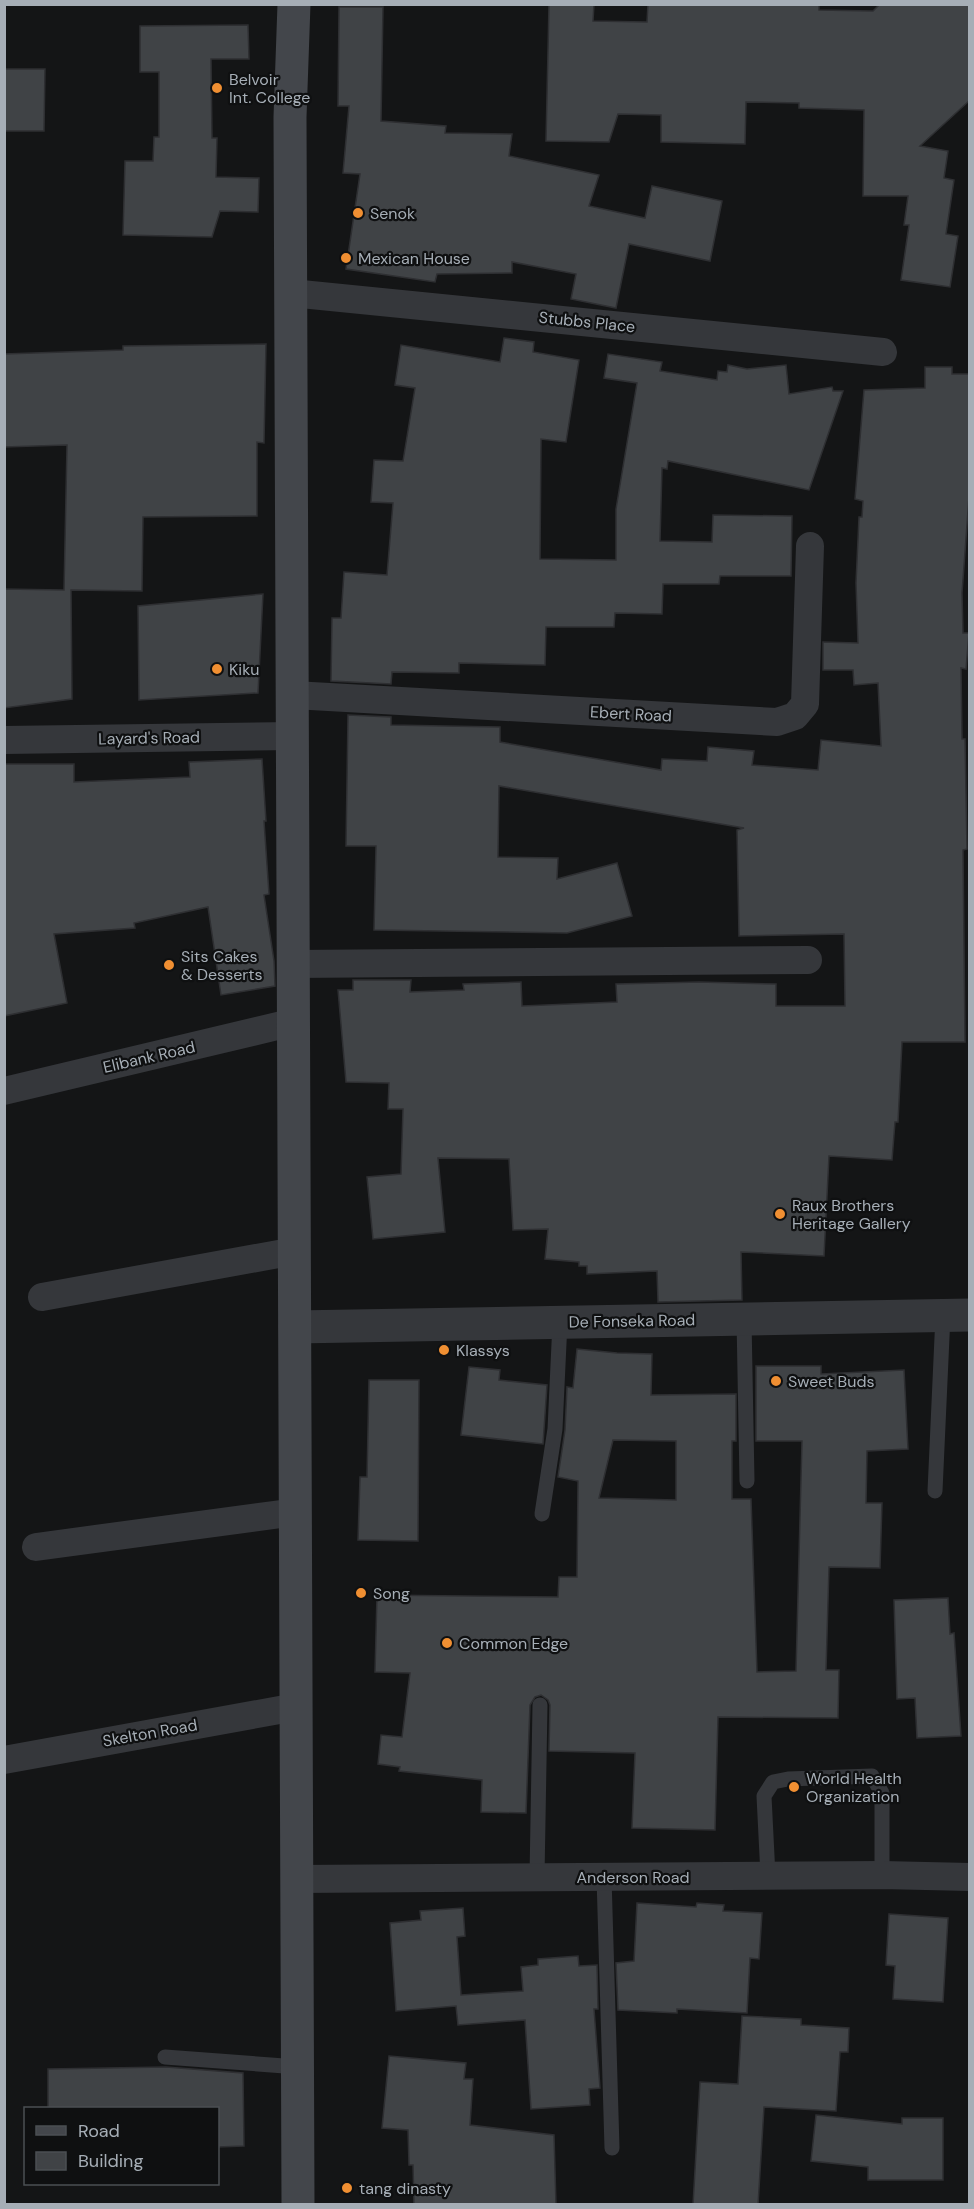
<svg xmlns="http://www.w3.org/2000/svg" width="974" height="2209" viewBox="0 0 974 2209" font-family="'DM Sans',sans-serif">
  <rect width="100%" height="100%" fill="#141516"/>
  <g fill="#404346" stroke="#2e2f32" stroke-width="1.5" fill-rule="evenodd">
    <polygon points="549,4 594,4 593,21 647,22 648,4 819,4 819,10 873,11 880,4 969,4 969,101 920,146 948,151 944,178 954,180 946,234 958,236 950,287 901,280 909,225 904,225 908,196 863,196 864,110 799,108 799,103 746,102 745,144 661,142 661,115 618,114 609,142 546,141"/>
    <polygon points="339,7 383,7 381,121 446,126 445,133 512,134 509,156 599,175 589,206 645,218 652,186 722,201 710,261 629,244 616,308 571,299 576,274 512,262 512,273 437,274 435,282 346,269 360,174 343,173 349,106 338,106"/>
    <polygon points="248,25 249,59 211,59 212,138 217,138 216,177 259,178 258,212 220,211 212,237 123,235 125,161 153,161 154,137 159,137 159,72 140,72 140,26"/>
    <polygon points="4,69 45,69 44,131 4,131"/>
    <polygon points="504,338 534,342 533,352 579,360 566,442 541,439 540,559 616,560 616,509 637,383 604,378 608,354 662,362 660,371 717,380 718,371 727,372 728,365 747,369 786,365 789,394 832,387 833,391 843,391 809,490 668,461 667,469 662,468 660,541 712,542 713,515 792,516 791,576 720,576 719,584 663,584 662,614 615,613 614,627 546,627 545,665 459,663 459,673 392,672 391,684 331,681 332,618 341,618 344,572 387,575 393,503 371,502 374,460 403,461 415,388 395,385 401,345 500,362"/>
    <polygon points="266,344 264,443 257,442 257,516 143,517 142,591 71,590 72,699 4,708 4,589 64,590 67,445 4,447 4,354 123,350 123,346"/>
    <polygon points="925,367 952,367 952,374 969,374 969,497 962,593 963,633 969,633 966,669 961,668 962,739 965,739 967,849 963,850 965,1042 902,1042 898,1122 895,1122 892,1160 829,1156 824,1256 741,1252 742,1300 658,1302 657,1271 587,1274 587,1266 579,1266 579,1262 545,1259 548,1229 513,1230 509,1159 438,1158 445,1232 373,1239 367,1177 401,1174 403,1109 388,1109 389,1083 346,1082 338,990 353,990 353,980 411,980 410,992 464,990 463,984 521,982 522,1006 617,1002 616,984 699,982 776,984 776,1006 845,1006 844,934 739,936 737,830 744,828 499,786 498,857 558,858 557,879 617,863 632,916 567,933 374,930 376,846 346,846 348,715 391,717 391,725 500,727 500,742 661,770 662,759 707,761 708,747 754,751 752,765 818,770 821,740 881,746 878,683 854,685 853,670 823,670 823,642 858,643 856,583 859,517 862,517 863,501 855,499 864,390 925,388"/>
    <polygon points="263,594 258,693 139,700 138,606"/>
    <polygon points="262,759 266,821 264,821 269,894 264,895 274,961 275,986 221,995 208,907 134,923 135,928 54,934 67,1003 4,1016 4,764 74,764 74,782 190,777 189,762"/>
    <path d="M577 1349 617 1353 652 1354 651 1395 736 1394V1441H732V1499H751L757 1672 796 1671 802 1441H756V1366H821V1374L904 1370 908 1449 867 1451 866 1503H882L880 1568 829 1567 826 1670H839L838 1718 718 1717 715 1830 632 1828 635 1753 549 1751 550 1705 548 1700 541 1695 535 1697 530 1705 526 1813 481 1812 482 1780 399 1771 400 1767 378 1764 381 1735 402 1737 410 1673 375 1672 377 1595 558 1597 559 1577H577L578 1481 558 1477 565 1430 567 1387 573 1388ZM613 1440 676 1441V1500L599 1498Z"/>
    <polygon points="469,1367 500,1370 499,1380 547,1385 543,1444 461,1435"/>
    <polygon points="369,1380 419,1380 418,1541 358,1540 360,1477 367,1477"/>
    <polygon points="948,1598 950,1634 954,1633 961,1736 917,1738 915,1698 897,1699 894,1600"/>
    <polygon points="637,1903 696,1907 697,1903 724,1905 723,1911 762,1913 759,1959 750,1958 747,2013 677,2009 677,2013 618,2010 616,1963 634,1961"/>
    <polygon points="463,1908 465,1936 457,1937 461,1995 523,1991 521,1967 538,1965 538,1959 578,1956 579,1966 597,1965 598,2009 594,2009 600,2088 589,2089 590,2105 531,2109 525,2020 458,2025 456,2006 396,2011 390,1923 421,1920 420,1911"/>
    <polygon points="889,1914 948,1918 943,2002 893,1999 895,1966 886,1965"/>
    <polygon points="742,2016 801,2019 801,2025 849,2028 848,2052 840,2052 836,2111 764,2107 758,2205 693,2205 700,2082 738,2084"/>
    <polygon points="389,2056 466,2063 464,2079 473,2079 470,2125 554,2135 556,2205 414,2205 413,2165 409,2165 408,2130 382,2128"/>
    <polygon points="166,2067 243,2073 244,2146 218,2147 218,2109 48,2109 48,2069"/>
    <polygon points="816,2115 902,2124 902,2118 943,2118 943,2180 868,2180 868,2167 811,2161"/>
  </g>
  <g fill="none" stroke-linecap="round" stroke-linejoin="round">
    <g stroke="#35373b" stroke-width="15">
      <polyline points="744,1319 747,1481"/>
      <polyline points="935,1491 943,1315"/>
      <polyline points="542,1514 555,1429 560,1322"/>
      <polyline points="768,1876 764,1796 773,1782 788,1779 872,1776 882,1793 882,1875"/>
      <polyline points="537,1877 540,1705"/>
      <polyline points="604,1877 612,2148"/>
      <polyline points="165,2057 298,2067"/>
    </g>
    <g stroke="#35373b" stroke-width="28">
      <polyline points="291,293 883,352"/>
      <polyline points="293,695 777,722 795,716 805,704 810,546"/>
      <polyline points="4,740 293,736"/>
      <polyline points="294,964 808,960"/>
      <polyline points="4,1091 294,1022"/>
      <polyline points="42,1297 295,1251"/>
      <polyline points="36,1547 296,1512"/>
      <polyline points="4,1760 296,1707"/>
      <polyline points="297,1879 882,1875 970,1877"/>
    </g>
    <polyline stroke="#35373b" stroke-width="33" points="295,1327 970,1315"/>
    <polyline stroke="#43464b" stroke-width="33" points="294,4 290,117 298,2204"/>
  </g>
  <g fill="#f08f32" stroke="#0f1011" stroke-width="2">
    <circle cx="217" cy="88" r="6"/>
    <circle cx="358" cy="213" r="6"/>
    <circle cx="346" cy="258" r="6"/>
    <circle cx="217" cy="669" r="6"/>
    <circle cx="169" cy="965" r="6"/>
    <circle cx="780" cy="1214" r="6"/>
    <circle cx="444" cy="1350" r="6"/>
    <circle cx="776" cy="1381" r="6"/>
    <circle cx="361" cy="1593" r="6"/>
    <circle cx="447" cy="1643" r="6"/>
    <circle cx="794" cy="1787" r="6"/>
    <circle cx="347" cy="2188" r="6"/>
  </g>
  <g text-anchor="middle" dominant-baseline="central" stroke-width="4.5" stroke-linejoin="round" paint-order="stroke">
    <g font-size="16" fill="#a6aeb6" stroke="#0f1011" text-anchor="start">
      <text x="229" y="79">Belvoir<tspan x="229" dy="18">Int. College</tspan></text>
      <text x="370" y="213">Senok</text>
      <text x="358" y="258">Mexican House</text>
      <text x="229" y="669">Kiku</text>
      <text x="181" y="956">Sits Cakes<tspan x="181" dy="18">&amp; Desserts</tspan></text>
      <text x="792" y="1205">Raux Brothers<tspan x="792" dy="18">Heritage Gallery</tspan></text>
      <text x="456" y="1350">Klassys</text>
      <text x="788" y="1381">Sweet Buds</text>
      <text x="373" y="1593">Song</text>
      <text x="459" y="1643">Common Edge</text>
      <text x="806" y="1778">World Health<tspan x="806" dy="18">Organization</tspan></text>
      <text x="359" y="2188">tang dinasty</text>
    </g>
    <g font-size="16" fill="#a6aeb6" stroke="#0f1011">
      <text transform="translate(587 322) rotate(6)">Stubbs Place</text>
      <text transform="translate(631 714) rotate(3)">Ebert Road</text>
      <text transform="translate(149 738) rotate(-1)">Layard's Road</text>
      <text transform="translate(149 1057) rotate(-13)">Elibank Road</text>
      <text transform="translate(632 1321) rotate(-1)">De Fonseka Road</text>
      <text transform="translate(150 1733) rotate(-10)">Skelton Road</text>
      <text x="633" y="1877">Anderson Road</text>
    </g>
  </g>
  <rect width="974" height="2209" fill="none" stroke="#a6aeb6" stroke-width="12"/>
  <rect x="24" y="2107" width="195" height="78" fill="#0f1011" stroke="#4b4f53" stroke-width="1.5"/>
  <rect x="36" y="2126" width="30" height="9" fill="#43464b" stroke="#4b4f53" stroke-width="1.5"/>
  <text x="78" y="2137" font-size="18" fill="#a6aeb6">Road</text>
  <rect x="36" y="2152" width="30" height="18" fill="#404346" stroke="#4b4f53" stroke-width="1.5"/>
  <text x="78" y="2167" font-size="18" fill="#a6aeb6">Building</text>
</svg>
